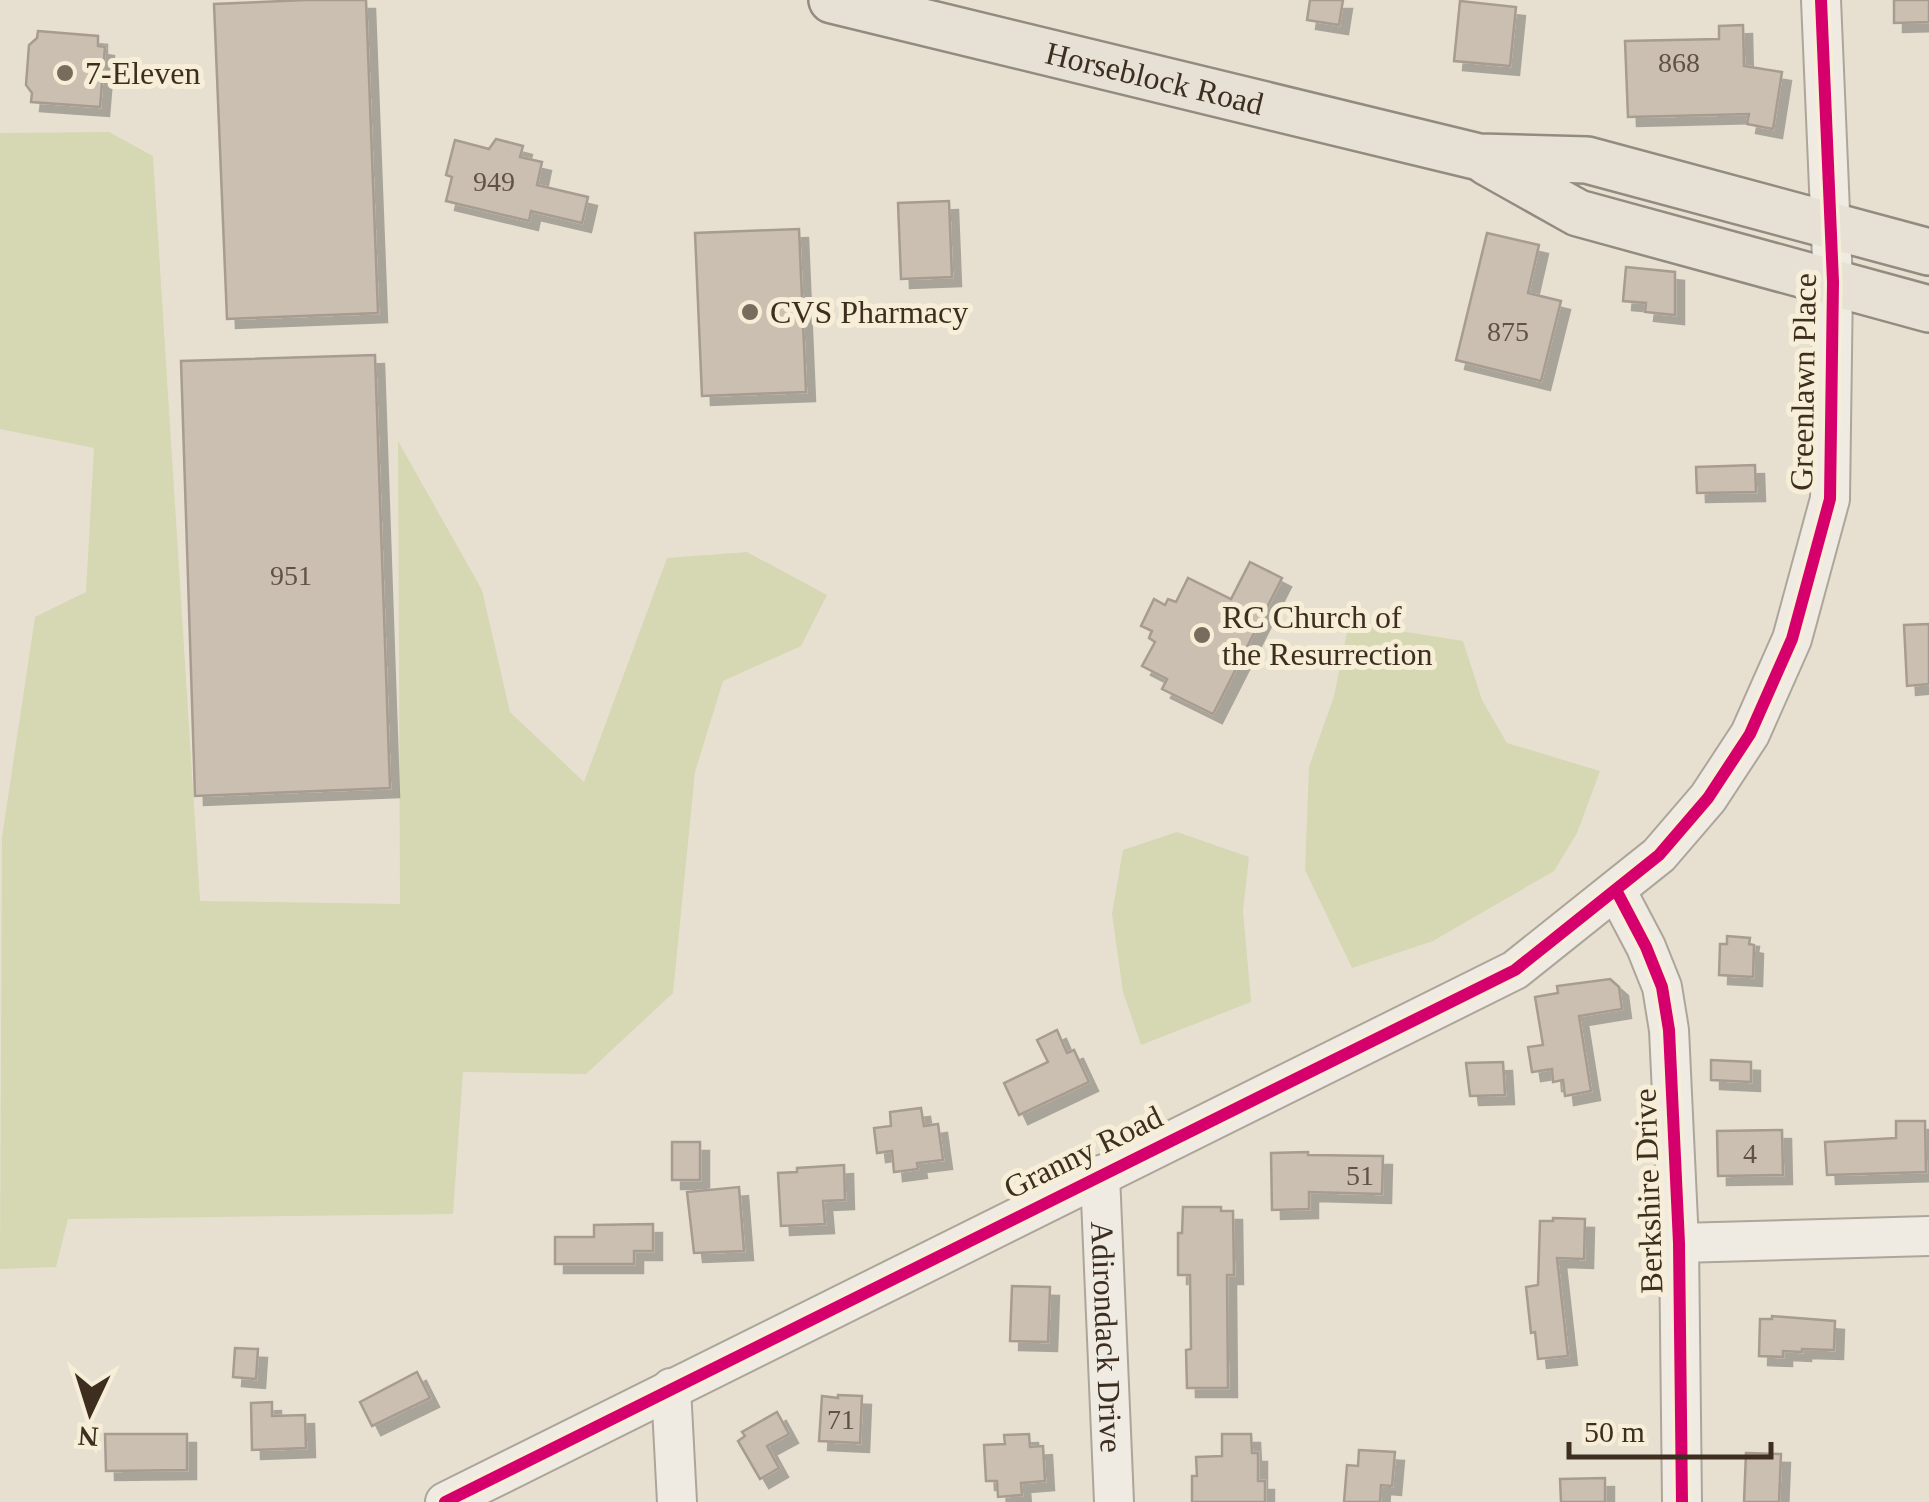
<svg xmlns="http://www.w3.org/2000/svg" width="1929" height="1502" viewBox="0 0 1929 1502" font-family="'Times New Roman',serif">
  <defs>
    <filter id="shadow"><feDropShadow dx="9" dy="9" stdDeviation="0" flood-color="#0004"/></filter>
  </defs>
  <rect width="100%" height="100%" fill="#e7e0d1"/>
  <g fill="#d6d7b3">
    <polygon points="109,132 153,156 200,901 400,904 398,441 482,590 510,712 584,782 667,558 747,552 827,595 801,646 723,681 695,772 673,993 586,1074 463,1072 453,1214 68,1219 56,1267 0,1269 2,837 35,617 86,592 94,448 0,429 0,133"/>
    <polygon points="1349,623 1463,641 1482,700 1507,743 1600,771 1577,833 1554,871 1433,941 1352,968 1305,870 1309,767 1334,696"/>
    <polygon points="1177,832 1249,857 1243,911 1251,1002 1141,1045 1123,992 1112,914 1123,850"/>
  </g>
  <g fill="#cbbfb2" stroke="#a89c90" stroke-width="2.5" filter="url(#shadow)">
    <polygon points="305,0 366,0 378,313 227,319 214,4"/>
    <polygon points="1310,0 1343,0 1339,25 1307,20"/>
    <polygon points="1894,0 1929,0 1929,22 1894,23"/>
    <polygon points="1460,1 1516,7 1510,66 1454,61"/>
    <polygon points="1743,25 1744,66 1782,72 1773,129 1747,124 1749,114 1628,117 1625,41 1719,39 1719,26"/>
    <polygon points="38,31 98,36 98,46 105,47 100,107 31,102 32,93 26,85 29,45 37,38"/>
    <polygon points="496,139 523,146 520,157 542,162 537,185 588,197 582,223 531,211 529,221 446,201 452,177 446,175 455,140 489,149"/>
    <polygon points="949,201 952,277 901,279 898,203"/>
    <polygon points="799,229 806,392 702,396 695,233"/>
    <polygon points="1487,233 1539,245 1528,293 1561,301 1541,381 1456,360"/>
    <polygon points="1626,267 1675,272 1675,315 1645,312 1646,303 1623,301"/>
    <polygon points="375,355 390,788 195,796 181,361"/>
    <polygon points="1755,465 1756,492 1697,493 1696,467"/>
    <polygon points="1250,562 1282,578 1213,714 1162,689 1167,679 1142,666 1155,642 1149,638 1152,631 1141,626 1154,599 1165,605 1168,599 1176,602 1188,578 1231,599"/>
    <polygon points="1929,624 1929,684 1907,686 1904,625"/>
    <polygon points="1727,936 1750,938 1749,944 1754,945 1753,977 1719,975 1720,944 1727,944"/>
    <polygon points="1610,979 1619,987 1622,1009 1579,1016 1591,1091 1565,1096 1563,1080 1553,1082 1552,1069 1532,1072 1528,1047 1543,1045 1535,997 1558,993 1557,986"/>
    <polygon points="1057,1030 1067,1053 1074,1050 1089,1082 1019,1115 1004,1083 1048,1062 1037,1040"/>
    <polygon points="1711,1060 1751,1062 1751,1082 1711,1080"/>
    <polygon points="1503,1062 1505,1095 1470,1096 1466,1063"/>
    <polygon points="921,1108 924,1126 938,1124 943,1160 917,1163 918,1169 894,1172 892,1151 877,1153 874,1128 891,1126 890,1112"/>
    <polygon points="1896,1121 1925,1121 1926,1172 1827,1175 1825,1142 1896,1138"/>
    <polygon points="1782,1130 1783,1175 1718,1176 1717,1131"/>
    <rect x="672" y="1142" width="28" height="38"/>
    <polygon points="1308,1152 1308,1155 1383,1156 1382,1194 1309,1192 1309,1209 1272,1210 1271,1153"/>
    <polygon points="844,1165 845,1200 823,1201 825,1224 781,1226 778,1173 797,1172 797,1168"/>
    <polygon points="739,1187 744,1251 694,1253 687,1192"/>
    <polygon points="1183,1207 1221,1207 1221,1211 1233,1211 1234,1275 1227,1275 1228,1388 1187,1388 1186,1350 1191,1349 1190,1275 1178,1275 1178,1233 1182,1233"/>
    <polygon points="1553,1218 1585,1219 1584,1259 1557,1258 1568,1356 1538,1359 1535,1332 1531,1333 1526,1287 1538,1285 1540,1221 1553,1221"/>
    <polygon points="653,1224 653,1251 634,1251 634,1264 555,1264 555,1237 594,1237 594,1225"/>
    <polygon points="1012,1286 1050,1287 1048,1342 1010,1341"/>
    <polygon points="1772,1316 1835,1321 1834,1350 1802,1349 1802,1352 1783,1351 1783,1357 1759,1356 1760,1319 1772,1319"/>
    <polygon points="235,1348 258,1349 256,1379 233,1377"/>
    <polygon points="417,1372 430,1398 372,1426 360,1402"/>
    <polygon points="838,1395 862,1396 860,1443 819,1441 822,1396 838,1398"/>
    <polygon points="272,1402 272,1416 305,1415 306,1448 252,1450 251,1403"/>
    <polygon points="777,1412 789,1434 767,1446 779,1468 760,1479 738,1441 745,1436 742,1432"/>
    <polygon points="105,1434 187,1434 187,1470 106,1471"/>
    <polygon points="1029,1434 1030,1447 1043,1446 1045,1481 1021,1483 1022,1495 998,1497 997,1481 986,1481 984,1445 1005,1444 1004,1435"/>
    <polygon points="1222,1434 1251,1434 1252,1453 1258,1453 1258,1481 1265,1481 1265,1502 1192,1502 1192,1476 1197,1476 1196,1457 1222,1456"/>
    <polygon points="1359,1450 1395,1452 1392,1486 1381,1485 1380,1502 1344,1502 1347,1465 1358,1466"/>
    <polygon points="1746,1453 1781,1454 1779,1502 1744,1502"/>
    <polygon points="1605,1478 1605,1502 1561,1502 1560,1479"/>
  </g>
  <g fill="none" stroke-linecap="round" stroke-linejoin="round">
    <defs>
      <g id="minor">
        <polyline points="1616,890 1646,947 1662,987 1669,1030 1679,1243 1682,1502"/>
        <path id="s1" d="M1100 1175 1114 1502"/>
        <polyline points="1679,1243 1929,1236"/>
        <polyline points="671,1388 677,1502"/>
        <polyline points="445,1502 1515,970 1659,855 1708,798 1750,734 1792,639 1830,499 1833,282 1821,0"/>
      </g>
      <g id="major">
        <path id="s2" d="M832 0 1479 157 1587 160 1929 252"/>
        <polyline points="1487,162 1578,213 1929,309"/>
      </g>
    </defs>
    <use href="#minor" stroke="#ada599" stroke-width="42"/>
    <use href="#major" stroke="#928b80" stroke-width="50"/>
    <use href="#minor" stroke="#efebe3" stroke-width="38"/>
    <use href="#major" stroke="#e6e1d4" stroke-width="45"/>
    <defs>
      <g id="cycleway">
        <polyline points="1616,890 1646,947 1662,987 1669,1030 1679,1243 1682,1502"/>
        <polyline points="445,1502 1515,970 1659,855 1708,798 1750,734 1792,639 1830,499 1833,282 1821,0"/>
      </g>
    </defs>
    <use href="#cycleway" stroke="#f7eed8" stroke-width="19"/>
    <use href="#cycleway" stroke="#d6006c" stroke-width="12"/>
  </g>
  <g fill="#786c5e" stroke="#f7eed8" stroke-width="4">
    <circle cx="65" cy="73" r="10"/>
    <circle cx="750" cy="312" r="10"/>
    <circle cx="1202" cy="635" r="10"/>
  </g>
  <g text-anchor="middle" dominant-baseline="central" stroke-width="10" stroke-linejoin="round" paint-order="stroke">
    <g font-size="28" fill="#605244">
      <text x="1679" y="62">868</text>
      <text x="494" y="181">949</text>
      <text x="1508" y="331">875</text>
      <text x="291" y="575">951</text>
      <text x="1750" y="1153">4</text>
      <text x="1360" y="1175">51</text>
      <text x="841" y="1419">71</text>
    </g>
    <g font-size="32" fill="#3d2e20" stroke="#f7eed8" text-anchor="start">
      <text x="85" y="73">7-Eleven</text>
      <text x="770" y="312">CVS Pharmacy</text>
      <text x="1222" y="617">RC Church of<tspan x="1222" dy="37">the Resurrection</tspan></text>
    </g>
    <g font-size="32" fill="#3d2e20" stroke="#f7eed8">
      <text stroke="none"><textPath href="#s2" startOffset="332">Horseblock Road</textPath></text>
      <text transform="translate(1803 382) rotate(-89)">Greenlawn Place</text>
      <text transform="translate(1083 1152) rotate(-26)">Granny Road</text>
      <text transform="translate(1648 1191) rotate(-92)">Berkshire Drive</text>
      <text stroke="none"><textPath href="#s1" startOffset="162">Adirondack Drive</textPath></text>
    </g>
  </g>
  <g transform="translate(90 1412) rotate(184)" stroke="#f7eed8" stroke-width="8" paint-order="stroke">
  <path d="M0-8L18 38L0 25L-18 38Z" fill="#3d2e20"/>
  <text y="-15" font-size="28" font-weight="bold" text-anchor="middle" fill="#3d2e20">N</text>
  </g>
  <path d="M1569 1442v15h202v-15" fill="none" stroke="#3d2e20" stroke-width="5"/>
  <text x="1584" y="1442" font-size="30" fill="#3d2e20" stroke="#f7eed8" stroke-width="8" paint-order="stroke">50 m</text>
</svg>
